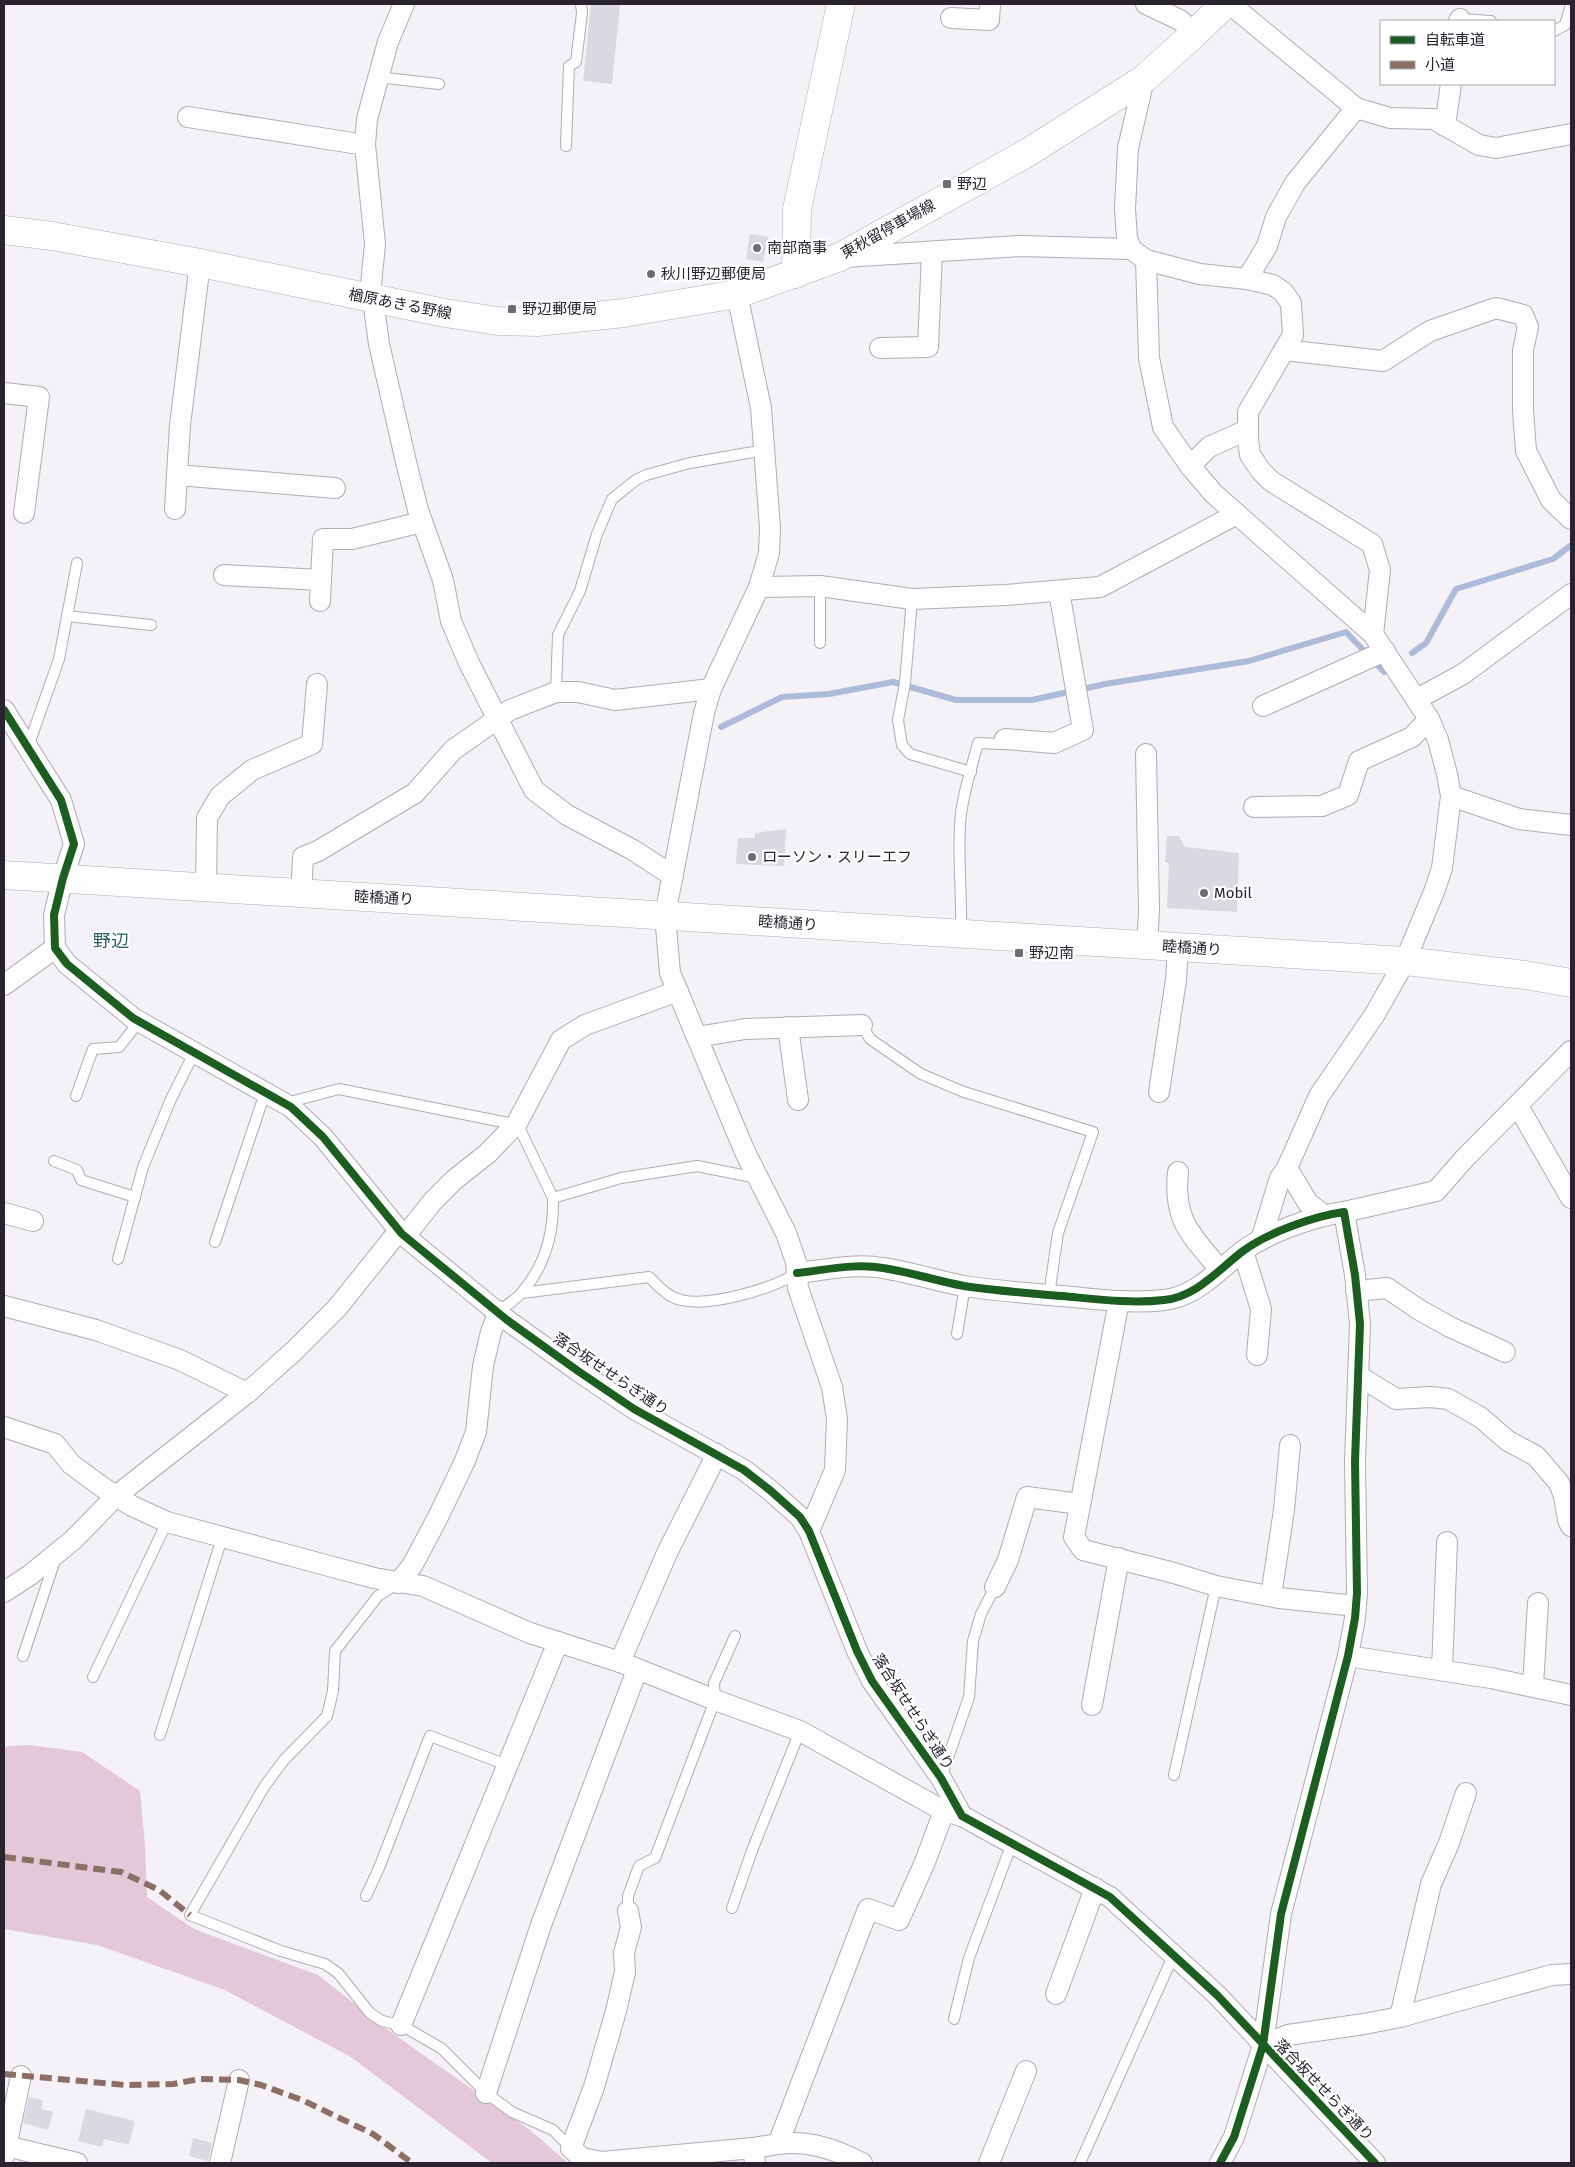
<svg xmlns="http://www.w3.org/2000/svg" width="1575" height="2167" viewBox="0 0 1575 2167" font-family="'Fira Sans','Noto Sans JP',sans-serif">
  <rect width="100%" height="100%" fill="#f4f1f7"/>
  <polygon fill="#e4c8d9" points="30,1745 82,1752 140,1791 145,1846 147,1897 194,1929 318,1975 388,2030 530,2130 568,2163 492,2163 351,2057 225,1990 97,1945 4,1929 4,1748 8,1746"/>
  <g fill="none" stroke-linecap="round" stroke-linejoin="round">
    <g stroke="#abbbd9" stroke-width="6">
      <polyline points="1412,653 1426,643 1456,589 1553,559 1570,546"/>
      <polyline points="721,727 782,697 829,694 893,682 956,700 1032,700 1105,684 1249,661 1346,632 1384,672"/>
    </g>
  </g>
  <g fill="#dad8e1">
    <polygon points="591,4 620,4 612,84 583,81"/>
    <polygon points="750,234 768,237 763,262 746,259"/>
    <polygon points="786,829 784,866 736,864 738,838 755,838 755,833"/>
    <polygon points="1167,836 1179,836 1185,847 1239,853 1237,912 1167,908 1169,863 1165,863"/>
    <polygon points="29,2097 43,2100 41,2109 53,2112 48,2130 23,2123"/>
    <polygon points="86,2109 135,2121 129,2145 104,2139 102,2147 78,2141"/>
    <polygon points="193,2138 212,2143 208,2161 189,2156"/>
  </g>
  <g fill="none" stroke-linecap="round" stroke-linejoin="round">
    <defs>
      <g id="lane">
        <polyline points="1460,19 1491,21"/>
        <polyline points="1554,31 1565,25 1571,5"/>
        <polyline points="377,77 439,84"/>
        <polyline points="566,146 569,66 576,62 582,13 581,4"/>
        <polyline points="912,599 905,683 898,720 902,745 910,754 971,772"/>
        <polyline points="67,616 151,625"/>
        <polyline points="820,643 820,586"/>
        <polyline points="556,692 558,635 580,591 597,534 612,499 636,480 646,475 690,463 765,450"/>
        <polyline points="28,747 59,659 77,563"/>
        <path d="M961 933C962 897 958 861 960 826 960 803 972 766 978 743L1001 744 1005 739"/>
        <polyline points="862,1025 870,1039 921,1074 964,1092 1093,1132 1058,1233 1049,1295"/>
        <polyline points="76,1096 93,1049 119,1047 139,1022"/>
        <polyline points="286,1103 339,1089 508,1123 517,1123 553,1198"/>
        <polyline points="54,1161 77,1170 81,1180 135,1197"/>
        <polyline points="215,1242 265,1093"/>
        <polyline points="118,1259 143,1167 171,1099 194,1053"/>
        <path d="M522 1293 649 1277C659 1286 667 1297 681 1300 710 1307 772 1289 797 1273"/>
        <path d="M499 1311C507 1305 517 1299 523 1291 546 1264 554 1233 553 1198L621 1178 697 1166 757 1178"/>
        <polyline points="957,1334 965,1286"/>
        <polyline points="397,1584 378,1596 335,1651 333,1691 327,1716 284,1760 264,1787 190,1915 281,1951 325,1964 338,1973 370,2013 382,2021 401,2025 441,2048 486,2093 512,2112 553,2130 571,2148"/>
        <polyline points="23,1656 56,1557"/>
        <polyline points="93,1677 167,1522"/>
        <polyline points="160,1735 222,1538"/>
        <polyline points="1174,1775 1216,1586"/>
        <polyline points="941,1778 969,1697 973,1641 981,1614 995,1587"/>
        <polyline points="366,1896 379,1868 430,1736 507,1765"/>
        <polyline points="732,1908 753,1848 800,1731"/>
        <polyline points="628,1911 628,1896 639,1866 655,1858 715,1700 714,1683 735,1636"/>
        <polyline points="954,2019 969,1958 1012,1843"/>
        <polyline points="1080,2163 1174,1954"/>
      </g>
      <g id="street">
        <polyline points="404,4 388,42 367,119 365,145 375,244 371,285 379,344 406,462 418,510 443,580 451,621 469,663 534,790 567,815 633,850 673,876"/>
        <polyline points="1146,4 1180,20 1195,33"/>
        <polyline points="1230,4 1356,108 1390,118 1434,119 1479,145 1496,148 1571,134"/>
        <polyline points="951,18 989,20 990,4"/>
        <polyline points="1459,21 1460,19"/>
        <polyline points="1144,79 1128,148 1125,209 1127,238 1131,249 1146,260 1149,358 1163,427 1190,466 1214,494 1373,634 1429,719 1438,740 1447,774 1451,796 1442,868 1434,892 1405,961 1375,1014 1319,1096 1287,1168 1308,1203 1324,1215"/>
        <polyline points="188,117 365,145"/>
        <polyline points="1445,126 1451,84"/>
        <polyline points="844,257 1020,246 1131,249"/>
        <polyline points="1146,260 1200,274 1247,279 1273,285 1283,292 1291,303 1293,335 1248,412 1248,439 1250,455 1261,471 1271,481 1372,544 1380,570 1373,634"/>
        <polyline points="200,263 180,425 177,475 335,488"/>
        <polyline points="1247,279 1267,246 1276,217 1295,183 1356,108"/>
        <polyline points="737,294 761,408 770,528 769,553 759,587 711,689 704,713 665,915 670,973 745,1152 786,1233 796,1262 798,1288 832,1387 837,1419 835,1470 809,1531"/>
        <polyline points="880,348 928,347 932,253"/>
        <polyline points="1284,350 1383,361 1430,331 1496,308 1523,315 1528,327 1523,350 1523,410 1526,451 1551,500 1571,519"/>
        <polyline points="4,393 39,397 24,513"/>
        <polyline points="1190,466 1209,447 1247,430"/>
        <polyline points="175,509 177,475"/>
        <polyline points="224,575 321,580"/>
        <polyline points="759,587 820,586 912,599 1006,595 1100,587 1237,514"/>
        <polyline points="320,601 323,539 352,539 422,522"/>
        <polyline points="1417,699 1463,674 1571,594"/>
        <polyline points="1263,706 1385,651"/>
        <polyline points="4,710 61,800 74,844 63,878 54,915 55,948 67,964 133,1018 291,1107 323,1137 402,1234 507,1320 578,1371 634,1409 744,1470 771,1491 800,1517 809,1531 857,1651 872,1681 941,1778 962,1816 1110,1897 1217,1995 1375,2163"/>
        <polyline points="1005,739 1054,743 1083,730 1059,591"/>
        <polyline points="1146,754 1149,911 1147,945"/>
        <polyline points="1451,796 1519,819 1571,825"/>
        <polyline points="1254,807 1322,806 1348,795 1359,761 1412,737 1429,719"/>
        <polyline points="206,887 207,818 220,796 252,770 312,744 317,684"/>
        <polyline points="301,894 303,857 318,851 415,793 453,750 510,710 556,692 578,692 615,700 711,689"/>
        <polyline points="4,985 55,948"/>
        <polyline points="788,1027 798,1100"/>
        <polyline points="697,1037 745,1029 862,1025"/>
        <polyline points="1159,1092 1176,980 1178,947"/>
        <polyline points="1518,1106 1571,1198"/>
        <path d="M1178 1172C1173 1221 1191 1234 1220 1270"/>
        <polyline points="1344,1212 1436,1191 1464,1159 1571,1051"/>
        <polyline points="4,1213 33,1221"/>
        <polyline points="1261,1240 1280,1178 1287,1168"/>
        <polyline points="1243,1251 1261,1309 1257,1355"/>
        <path d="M797 1273C825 1270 855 1263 883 1268 910 1272 937 1281 964 1286 996 1291 1029 1293 1062 1296 1095 1299 1130 1304 1164 1300 1196 1297 1218 1270 1243 1251 1267 1233 1314 1216 1344 1212L1355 1275 1360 1324 1355 1461 1357 1593 1355 1618 1348 1656 1281 1914 1263 2045 1234 2137 1220 2163"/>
        <polyline points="1356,1291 1387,1288 1418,1309 1450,1327 1505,1352"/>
        <polyline points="1119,1301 1074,1537 1083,1550 1174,1573 1216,1586 1279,1598 1356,1606"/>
        <polyline points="4,1306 96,1330 180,1360 247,1393"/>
        <polyline points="1359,1376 1396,1399 1431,1397 1448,1399 1480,1417 1508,1441 1536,1456 1559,1483 1564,1496 1568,1520 1571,1526"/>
        <polyline points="4,1427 55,1444 71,1464 102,1487 132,1506 167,1522 329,1566 374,1578 423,1586 530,1633 620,1662 715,1700 800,1731 944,1811 962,1816"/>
        <polyline points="398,1583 412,1566 437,1519 464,1463 476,1432 483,1366 491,1332 499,1311"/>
        <polyline points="995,1587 1008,1560 1027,1497 1080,1504"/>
        <polyline points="4,1592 30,1575 73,1540 116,1496 247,1393 294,1351 337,1308 394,1237 410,1230 433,1201 454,1180 487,1154 517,1123 561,1040 585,1025 678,991"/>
        <polyline points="1271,1596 1284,1510 1290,1445"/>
        <polyline points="1348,1656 1491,1678 1571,1695"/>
        <polyline points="620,1662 667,1553 717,1454"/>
        <polyline points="1442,1670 1447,1542"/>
        <polyline points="1533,1686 1538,1603"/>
        <polyline points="1092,1705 1119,1558"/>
        <polyline points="628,1911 631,1927 624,1953 625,1972 616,2011 594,2087 571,2148 582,2158 602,2162 753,2148"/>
        <polyline points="1056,1994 1095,1888"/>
        <polyline points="1400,2017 1431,1884 1449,1843 1466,1793"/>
        <polyline points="401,2025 558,1642"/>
        <polyline points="1263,2045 1288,2035 1364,2024 1400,2017 1552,1975 1571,1974"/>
        <polyline points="486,2093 541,1925 637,1670"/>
        <path d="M778 2144C809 2140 834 2149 862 2163"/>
        <polyline points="6,2146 77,2163"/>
        <polyline points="4,2156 21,2076"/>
        <polyline points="220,2163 239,2080"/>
        <polyline points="755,2163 753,2148 778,2144 868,1909 899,1920 925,1862 944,1811"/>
        <polyline points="989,2163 1026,2071"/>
      </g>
      <g id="secondary">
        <polyline points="4,230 52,236 200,263 445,313 498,321 537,322 624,313 737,294 840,257 1027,153 1144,79 1195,33 1225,4"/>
        <polyline points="796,274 797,209 841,4"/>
      </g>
      <polyline id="primary" points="4,875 1405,961 1525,975 1571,983"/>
    </defs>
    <use href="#lane" stroke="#b0acb4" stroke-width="12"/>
    <use href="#street" stroke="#b0acb4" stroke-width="22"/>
    <use href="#secondary" stroke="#b0acb4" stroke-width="29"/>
    <use href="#primary" stroke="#b0acb4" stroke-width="29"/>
    <use href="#lane" stroke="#fdfdfe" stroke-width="10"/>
    <use href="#street" stroke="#fdfdfe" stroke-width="20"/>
    <use href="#secondary" stroke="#fdfdfe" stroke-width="28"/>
    <use href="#primary" stroke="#fdfdfe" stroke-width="28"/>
    <g stroke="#8d6e63" stroke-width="6" stroke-dasharray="12 6" stroke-linecap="butt">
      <polyline points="4,1857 121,1872 159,1890 190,1915"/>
      <polyline points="4,2074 125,2085 173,2084 200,2079 239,2080 261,2085 302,2100 373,2134 412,2163"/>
    </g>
    <defs>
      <g id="cycleway">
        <polyline points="4,710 61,800 74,844 63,878 54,915 55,948 67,964 133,1018 291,1107 323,1137 402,1234 507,1320 578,1371 634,1409 744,1470 771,1491 800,1517 809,1531 857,1651 872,1681 941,1778 962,1816 1110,1897 1217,1995 1375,2163"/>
        <path d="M797 1273C825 1270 855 1263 883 1268 910 1272 937 1281 964 1286 996 1291 1029 1293 1062 1296 1095 1299 1130 1304 1164 1300 1196 1297 1218 1270 1243 1251 1267 1233 1314 1216 1344 1212L1355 1275 1360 1324 1355 1461 1357 1593 1355 1618 1348 1656 1281 1914 1263 2045 1234 2137 1220 2163"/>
      </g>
    </defs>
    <use href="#cycleway" stroke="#fff" stroke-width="11"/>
    <use href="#cycleway" stroke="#1b5e20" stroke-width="8"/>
  </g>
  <g fill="#6f6b74" stroke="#fff" stroke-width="2">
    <rect x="942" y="179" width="10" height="10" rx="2.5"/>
    <circle cx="757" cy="248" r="5"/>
    <circle cx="651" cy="274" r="5"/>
    <rect x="507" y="304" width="10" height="10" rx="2.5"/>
    <circle cx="752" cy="857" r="5"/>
    <circle cx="1204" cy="893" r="5"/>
    <rect x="1014" y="948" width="10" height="10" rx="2.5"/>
  </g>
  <g text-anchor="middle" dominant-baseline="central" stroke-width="4.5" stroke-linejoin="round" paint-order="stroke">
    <g font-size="15" fill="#28232e" stroke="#fff" text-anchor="start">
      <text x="957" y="184">野辺</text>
      <text x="767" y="248">南部商事</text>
      <text x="661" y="274">秋川野辺郵便局</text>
      <text x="522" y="309">野辺郵便局</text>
      <text x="762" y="857">ローソン・スリーエフ</text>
      <text x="1214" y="893">Mobil</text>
      <text x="1029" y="953">野辺南</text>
    </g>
    <g font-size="15" fill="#28232e" stroke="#fff">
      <text transform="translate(888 229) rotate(-29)">東秋留停車場線</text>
      <text transform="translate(400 304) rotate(11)">楢原あきる野線</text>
      <text transform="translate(384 898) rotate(3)">睦橋通り</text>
      <text transform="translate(788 923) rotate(4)">睦橋通り</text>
      <text transform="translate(1192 948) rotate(4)">睦橋通り</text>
      <text transform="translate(611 1374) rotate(34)">落合坂せせらぎ通り</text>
      <text transform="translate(913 1712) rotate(57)">落合坂せせらぎ通り</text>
      <text transform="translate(1324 2090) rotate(46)">落合坂せせらぎ通り</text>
    </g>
    <g font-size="18" fill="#266061" stroke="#fff">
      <text x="111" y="941">野辺</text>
    </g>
  </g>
  <rect width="1575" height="2167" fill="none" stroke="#28232e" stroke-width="10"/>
  <rect x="1380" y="20" width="175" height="65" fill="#ffffff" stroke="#a9a7ab"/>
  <rect x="1390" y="36" width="25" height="8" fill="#1b5e20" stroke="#a9a7ab"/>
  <text x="1425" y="45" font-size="15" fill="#28232e">自転車道</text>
  <rect x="1390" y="61" width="25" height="8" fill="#8d6e63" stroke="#a9a7ab"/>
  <text x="1425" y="70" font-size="15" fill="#28232e">小道</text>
</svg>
